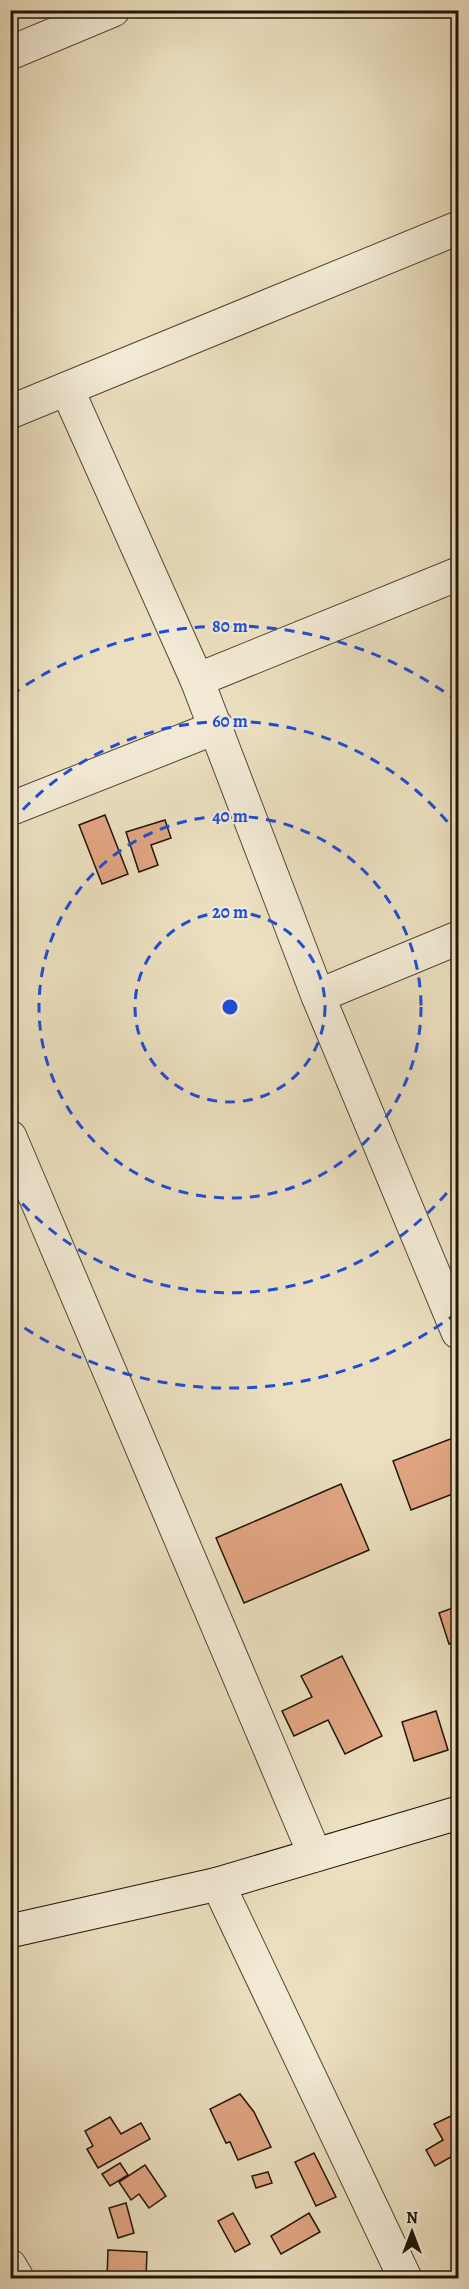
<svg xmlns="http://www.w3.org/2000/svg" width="469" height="2289" viewBox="0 0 469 2289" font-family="Alegreya,serif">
  <rect width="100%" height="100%" fill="#ebdfbf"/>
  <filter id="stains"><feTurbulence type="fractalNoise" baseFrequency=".00333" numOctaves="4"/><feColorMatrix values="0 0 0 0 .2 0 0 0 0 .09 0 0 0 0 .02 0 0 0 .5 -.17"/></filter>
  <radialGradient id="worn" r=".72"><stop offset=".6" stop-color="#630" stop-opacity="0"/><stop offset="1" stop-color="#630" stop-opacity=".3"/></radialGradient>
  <g fill="#e1a582" stroke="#221407" stroke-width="1.5">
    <polygon points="105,815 128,874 102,884 79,825"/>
    <polygon points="165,820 171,838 151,845 158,865 139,872 126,832"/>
    <polygon points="458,1436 458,1492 411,1510 393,1461"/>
    <polygon points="341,1484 369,1550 244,1603 216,1538"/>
    <polygon points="458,1606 458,1641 449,1644 439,1613"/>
    <polygon points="342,1656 382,1736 345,1754 328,1720 294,1736 282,1711 312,1697 301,1676"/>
    <polygon points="436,1711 448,1750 414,1761 402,1722"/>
    <polygon points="240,2094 254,2112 271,2147 238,2160 230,2142 226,2143 210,2109"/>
    <polygon points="451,2116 458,2130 458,2153 435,2166 426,2150 443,2140 434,2124"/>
    <polygon points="110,2117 121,2134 141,2123 150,2139 98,2168 87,2149 93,2146 85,2131"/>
    <polygon points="314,2153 336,2197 316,2206 295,2162"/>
    <polygon points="120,2163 128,2175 110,2186 102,2174"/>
    <polygon points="145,2165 166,2196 149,2208 139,2194 131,2200 119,2182"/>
    <polygon points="268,2172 272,2183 256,2188 252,2176"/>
    <polygon points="126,2203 134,2233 118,2238 109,2208"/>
    <polygon points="233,2213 250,2244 235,2252 218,2221"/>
    <polygon points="309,2213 320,2232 281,2254 271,2236"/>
    <polygon points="108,2250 147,2252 146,2278 107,2278"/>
  </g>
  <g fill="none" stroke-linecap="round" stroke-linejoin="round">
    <defs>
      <g id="street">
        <polyline points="10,53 113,10"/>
        <polyline points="67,389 197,680 318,996 458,1332"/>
        <polyline points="10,412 458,228"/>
        <polyline points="197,680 458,574"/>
        <polyline points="10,809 217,727"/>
        <polyline points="318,996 458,938"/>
        <polyline points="10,1137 315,1855"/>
        <polyline points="218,1884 405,2278"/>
        <polyline points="10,2266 17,2278"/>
      </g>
      <polyline id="secondary" points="10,1931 218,1884 458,1813"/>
    </defs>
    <use href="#street" stroke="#544735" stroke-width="35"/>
    <use href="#secondary" stroke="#221407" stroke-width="35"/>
    <use href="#street" stroke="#f2ead5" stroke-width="33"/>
    <use href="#secondary" stroke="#f2ead5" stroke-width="33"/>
  </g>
  <g fill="none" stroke="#1d4ed8" stroke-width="3" stroke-dasharray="10 8">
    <circle cx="230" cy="1007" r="95"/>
    <circle cx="230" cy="1007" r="191"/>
    <path d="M458 1179A286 286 0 0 1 11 1191M11 823A286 286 0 0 1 458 835"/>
    <path d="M457 1313A381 381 0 0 1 11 1319M11 695A381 381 0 0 1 457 701"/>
  </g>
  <circle cx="230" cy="1007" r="9" fill="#1d4ed8" stroke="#f2ead5" stroke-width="3"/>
  <g font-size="18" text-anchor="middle" font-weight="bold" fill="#1d4ed8" stroke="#f2ead5" stroke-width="4.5" stroke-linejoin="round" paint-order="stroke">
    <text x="230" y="632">80 m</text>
    <text x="230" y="727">60 m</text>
    <text x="230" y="822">40 m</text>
    <text x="230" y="918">20 m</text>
  </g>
  <rect width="469" height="2289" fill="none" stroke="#ebdfbf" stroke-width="36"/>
  <rect x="12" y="12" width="445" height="2265" fill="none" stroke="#221407" stroke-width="3"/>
  <rect x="18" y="18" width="433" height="2253" fill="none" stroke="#221407" stroke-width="1.5"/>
  <g transform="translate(412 2232)" stroke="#f2ead5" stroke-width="4.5" paint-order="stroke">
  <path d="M0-4.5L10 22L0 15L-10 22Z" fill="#221407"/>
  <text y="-9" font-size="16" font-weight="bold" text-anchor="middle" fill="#221407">N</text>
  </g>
  <rect width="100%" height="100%" filter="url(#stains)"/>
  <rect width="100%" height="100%" fill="url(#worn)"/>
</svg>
